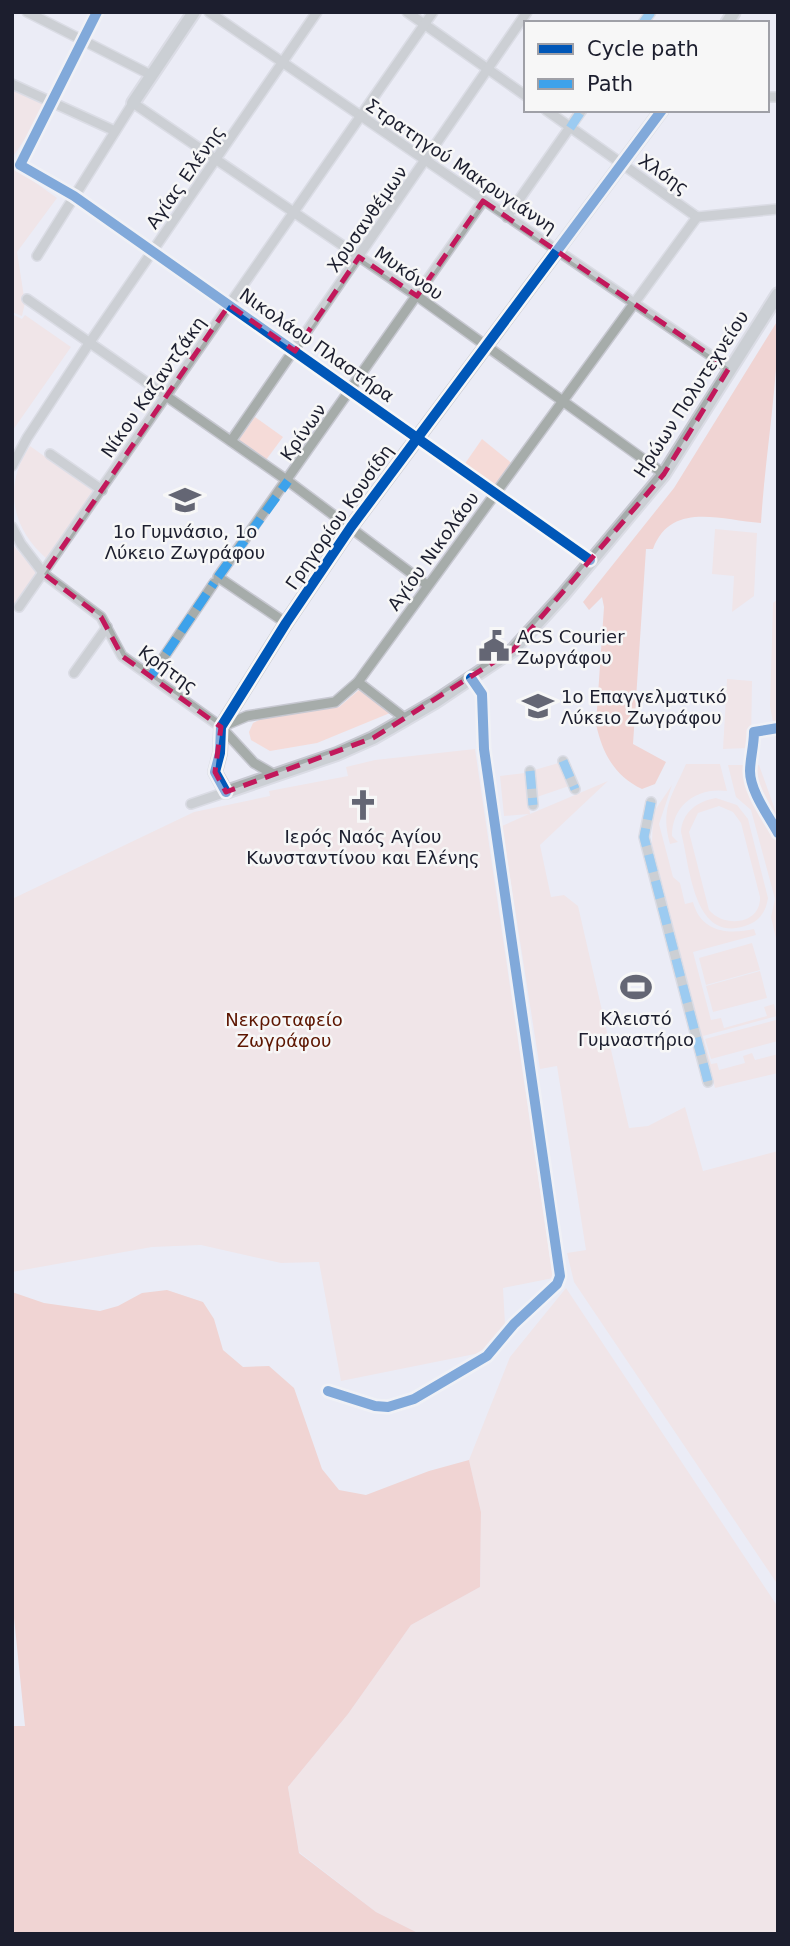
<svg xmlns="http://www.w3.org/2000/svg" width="790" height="1946" viewBox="0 0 790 1946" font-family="'DejaVu Sans',sans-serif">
  <rect width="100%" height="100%" fill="#ebecf6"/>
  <g fill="#f5dbd8" fill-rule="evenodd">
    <polygon points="12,89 48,105 12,158"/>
    <polygon points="12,162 19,171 57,198 17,252 25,303 22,316 12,312"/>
    <polygon points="12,314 22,319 25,315 71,347 13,430"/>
    <polygon points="255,417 283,437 266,460 238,441"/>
    <polygon points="482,439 514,465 496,490 462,468"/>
    <path d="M30 446 93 491 47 559C11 528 3 485 30 446Z"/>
    <polygon points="715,529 757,533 754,596 732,612 734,576 712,574"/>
    <polygon points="12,544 38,574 12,607"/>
    <polygon points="778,599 778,750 770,706 773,603"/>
    <polygon points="727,679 752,681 751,745 748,748 723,749"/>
    <polygon points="359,690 390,713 317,743 270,751 251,740 249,732 253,723 261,719 339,707"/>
    <polygon points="475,749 553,1278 503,1288 505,1324 480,1353 341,1381 319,1262 281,1263 201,1245 152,1247 12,1272 12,899 194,812 270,796 269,791 348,776 346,767 375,760"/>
    <polygon points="562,762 572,785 534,798 531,771"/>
    <path d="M686 764H720L727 791C697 787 672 805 672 836L678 842 670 844C660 808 672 796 686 764Z"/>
    <polygon points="728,765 759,765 778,818 778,947 771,917 775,899 751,810 736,797"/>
    <polygon points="525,773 530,814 608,781 540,845 551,897 564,895 578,906 629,1128 648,1126 685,1107 703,1171 778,1151 778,1585 574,1282 567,1253 586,1250 557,1066 540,1069 502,826 529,814 504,816 500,776"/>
    <path d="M672 785 659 824 673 877 680 883 685 904 693 902C701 932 728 935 754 929L756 935 693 952 711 1020 721 1018 724 1028 767 1016 764 1007 774 1004 777 1016 703 1036 711 1064 717 1063 719 1070 745 1063 743 1056 752 1053 755 1060 778 1054V1073L715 1088 652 844 653 813Z"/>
    <path d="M716 798 737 805 748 819 768 898C766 912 759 922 745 926 693 943 690 866 681 832 682 812 698 801 716 798ZM719 806 733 812 741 823 760 897C761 925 724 928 709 910L689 832 698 813Z"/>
    <polygon points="752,943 760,970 706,985 699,958"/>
    <polygon points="760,971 767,998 713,1012 706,986"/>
    <polygon points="776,1020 778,1041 711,1059 705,1039"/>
    <polygon points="566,1288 778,1607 778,1934 420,1934 376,1912 299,1852 288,1787 348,1714 411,1625 480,1587 481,1512 469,1460 510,1357"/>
  </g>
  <g fill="#f5b6a9">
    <path d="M778 320C778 386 765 456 761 523 720 520 671 501 653 549H646L633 744 666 762 655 784 642 789C614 776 602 752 596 724L604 607 602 597 589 610 583 602 674 488Z"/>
    <polygon points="167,1290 203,1302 214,1319 223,1350 243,1367 269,1366 294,1388 322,1469 339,1490 366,1495 429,1471 469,1460 481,1512 480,1587 411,1625 348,1714 288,1787 299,1853 376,1912 420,1934 12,1934 12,1726 25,1726 12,1598 12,1292 44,1303 100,1311 118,1306 142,1293"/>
  </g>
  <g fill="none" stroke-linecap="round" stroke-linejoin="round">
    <defs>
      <g id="street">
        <polyline points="27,12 151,75"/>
        <polyline points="97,12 20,165 74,196 590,560"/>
        <polyline points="209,12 729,368"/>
        <polyline points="407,12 526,96"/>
        <polyline points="643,23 651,12"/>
        <polyline points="12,84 115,131"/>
        <polyline points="767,97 778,97"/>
        <polyline points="546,110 697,217 778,209"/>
        <polyline points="507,217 582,110"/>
        <polyline points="37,256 133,103 417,296 664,474"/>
        <polyline points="27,299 288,481 427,585"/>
        <polyline points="231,441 527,12"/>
        <polyline points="50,454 102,490"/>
        <polyline points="12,466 27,438 90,342 317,12"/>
        <polyline points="12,527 21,544 44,574 101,617 122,656 221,727 254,763 275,775"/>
        <polyline points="19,607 433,12"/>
        <polyline points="286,623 218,577 483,201"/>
        <polyline points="74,673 107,627"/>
        <polyline points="151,676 214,583"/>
        <polyline points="358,682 407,720"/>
        <polyline points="221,727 247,716 335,702 358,682 697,217"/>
        <polyline points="563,761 575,789"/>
        <polyline points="530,771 533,805"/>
        <polyline points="651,802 644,837 708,1082"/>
        <polyline points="191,804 226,792"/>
        <polyline points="328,1391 375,1406 388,1407 414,1399 487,1356 514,1324 557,1284 560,1276 484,749 482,694 471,678"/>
      </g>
      <g id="secondary">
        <polyline points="727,23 734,12"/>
        <polyline points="133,103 194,12"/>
        <polyline points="662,110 351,527 286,623 221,727 220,753 215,772 226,792 337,754 373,738 435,702 513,650 563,595 664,474 778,294"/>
      </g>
    </defs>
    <use href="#street" stroke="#c7c8d1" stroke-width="12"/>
    <use href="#secondary" stroke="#c7c8d1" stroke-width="16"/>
    <use href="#street" stroke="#a6acaa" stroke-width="9"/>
    <use href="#secondary" stroke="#a5abab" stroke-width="12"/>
    <g stroke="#3da2eb" stroke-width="9" stroke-dasharray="18 9" stroke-linecap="butt">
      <polyline points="643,23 651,12"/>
      <polyline points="570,128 582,110"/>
      <polyline points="218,577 288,481"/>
      <polyline points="151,676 214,583"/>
      <polyline points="563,761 575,789"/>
      <polyline points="530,771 533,805"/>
      <polyline points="651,802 644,837 708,1082"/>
    </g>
    <defs>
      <g id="cycleway">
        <polyline points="97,12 20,165 74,196 590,560"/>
        <path d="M778 728 754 732C754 745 750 760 750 771 750 791 768 815 778 833"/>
        <polyline points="226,792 215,772 220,753 221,727 286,623 351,527 662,110"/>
        <polyline points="328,1391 375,1406 388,1407 414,1399 487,1356 514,1324 557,1284 560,1276 484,749 482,694 471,678"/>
      </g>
    </defs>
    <use href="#cycleway" stroke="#f7f7f7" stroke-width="15"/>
    <use href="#cycleway" stroke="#0057b8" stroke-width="10"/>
  </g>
  <path d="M0 0H790V1946H0ZM483 201 729 368 664 474 513 650 373 738 226 792 215 772 221 727 122 656 101 617 44 574 229 305 295 351 359 257 417 296Z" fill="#ebecf6" fill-opacity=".55" fill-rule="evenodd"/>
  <path fill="none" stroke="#c2185b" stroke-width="5" stroke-dasharray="14 9" stroke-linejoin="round" d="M483 201 729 368 664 474 513 650 373 738 226 792 215 772 221 727 122 656 101 617 44 574 229 305 295 351 359 257 417 296Z"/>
  <defs>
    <symbol id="school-bare" viewBox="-9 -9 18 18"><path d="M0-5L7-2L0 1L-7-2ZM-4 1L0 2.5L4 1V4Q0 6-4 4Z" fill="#646674" stroke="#f7f7f7" stroke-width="2.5" paint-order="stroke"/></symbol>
    <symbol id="civic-bare" viewBox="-9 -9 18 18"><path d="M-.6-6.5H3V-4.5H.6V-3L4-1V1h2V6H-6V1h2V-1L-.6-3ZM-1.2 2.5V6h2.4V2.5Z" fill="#646674" stroke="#f7f7f7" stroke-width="2.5" paint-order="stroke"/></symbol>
    <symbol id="church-bare" viewBox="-9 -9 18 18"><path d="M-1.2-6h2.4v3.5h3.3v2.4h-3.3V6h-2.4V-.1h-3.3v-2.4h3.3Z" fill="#646674" stroke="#f7f7f7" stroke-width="2.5" paint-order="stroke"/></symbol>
    <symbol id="stadium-bare" viewBox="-9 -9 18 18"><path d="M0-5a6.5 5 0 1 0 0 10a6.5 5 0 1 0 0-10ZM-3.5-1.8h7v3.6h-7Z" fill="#646674" stroke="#f7f7f7" stroke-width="2.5" paint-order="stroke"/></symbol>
  </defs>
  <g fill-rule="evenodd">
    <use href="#school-bare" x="163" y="478" width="44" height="44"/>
    <use href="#civic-bare" x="472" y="624" width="44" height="44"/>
    <use href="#school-bare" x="516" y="684" width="44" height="44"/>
    <use href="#church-bare" x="341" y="783" width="44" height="44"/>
    <use href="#stadium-bare" x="614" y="965" width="44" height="44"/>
  </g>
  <g text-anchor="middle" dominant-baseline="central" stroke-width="5" stroke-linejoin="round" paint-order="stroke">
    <g font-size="18" fill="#1c1e2e" stroke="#f7f7f7">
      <text transform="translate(461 166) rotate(34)">Στρατηγού Μακρυγιάννη</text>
      <text transform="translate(664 174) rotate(35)">Χλόης</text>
      <text transform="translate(185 177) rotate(-55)">Αγίας Ελένης</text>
      <text transform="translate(367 219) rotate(-55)">Χρυσανθέμων</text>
      <text transform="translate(409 273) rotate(35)">Μυκόνου</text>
      <text transform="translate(317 345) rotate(35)">Νικολάου Πλαστήρα</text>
      <text transform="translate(153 387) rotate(-55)">Νίκου Καζαντζάκη</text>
      <text transform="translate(691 394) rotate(-57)">Ηρώων Πολυτεχνείου</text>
      <text transform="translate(303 432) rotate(-55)">Κρίνων</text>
      <text transform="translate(339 517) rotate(-55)">Γρηγορίου Κουσίδη</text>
      <text transform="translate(433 551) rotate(-54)">Αγίου Νικολάου</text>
      <text transform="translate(168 669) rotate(36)">Κρήτης</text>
    </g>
    <g font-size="18" fill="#1c1e2e" stroke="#f7f7f7">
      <text x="185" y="531">1ο Γυμνάσιο, 1ο<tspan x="185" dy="21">Λύκειο Ζωγράφου</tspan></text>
      <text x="517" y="636" text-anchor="start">ACS Courier<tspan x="517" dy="21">Ζωργάφου</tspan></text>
      <text x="561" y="696" text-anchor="start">1ο Επαγγελματικό<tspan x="561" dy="21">Λύκειο Ζωγράφου</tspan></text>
      <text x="363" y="836">Ιερός Ναός Αγίου<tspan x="363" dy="21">Κωνσταντίνου και Ελένης</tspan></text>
      <text x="636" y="1018">Κλειστό<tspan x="636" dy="21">Γυμναστήριο</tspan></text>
    </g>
    <g font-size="18" fill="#5d1601" stroke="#f7f7f7">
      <text x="284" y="1019">Νεκροταφείο<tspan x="284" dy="21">Ζωγράφου</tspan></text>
    </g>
  </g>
  <rect width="790" height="1946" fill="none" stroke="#1c1e2e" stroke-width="28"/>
  <rect x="524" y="21" width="245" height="91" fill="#f7f7f7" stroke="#9fa0a7" stroke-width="2"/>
  <rect x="538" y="44" width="35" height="10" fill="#0057b8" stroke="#9fa0a7" stroke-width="2"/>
  <text x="587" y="56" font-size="21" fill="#1c1e2e">Cycle path</text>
  <rect x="538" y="79" width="35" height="10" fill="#3da2eb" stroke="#9fa0a7" stroke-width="2"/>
  <text x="587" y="91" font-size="21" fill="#1c1e2e">Path</text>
</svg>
